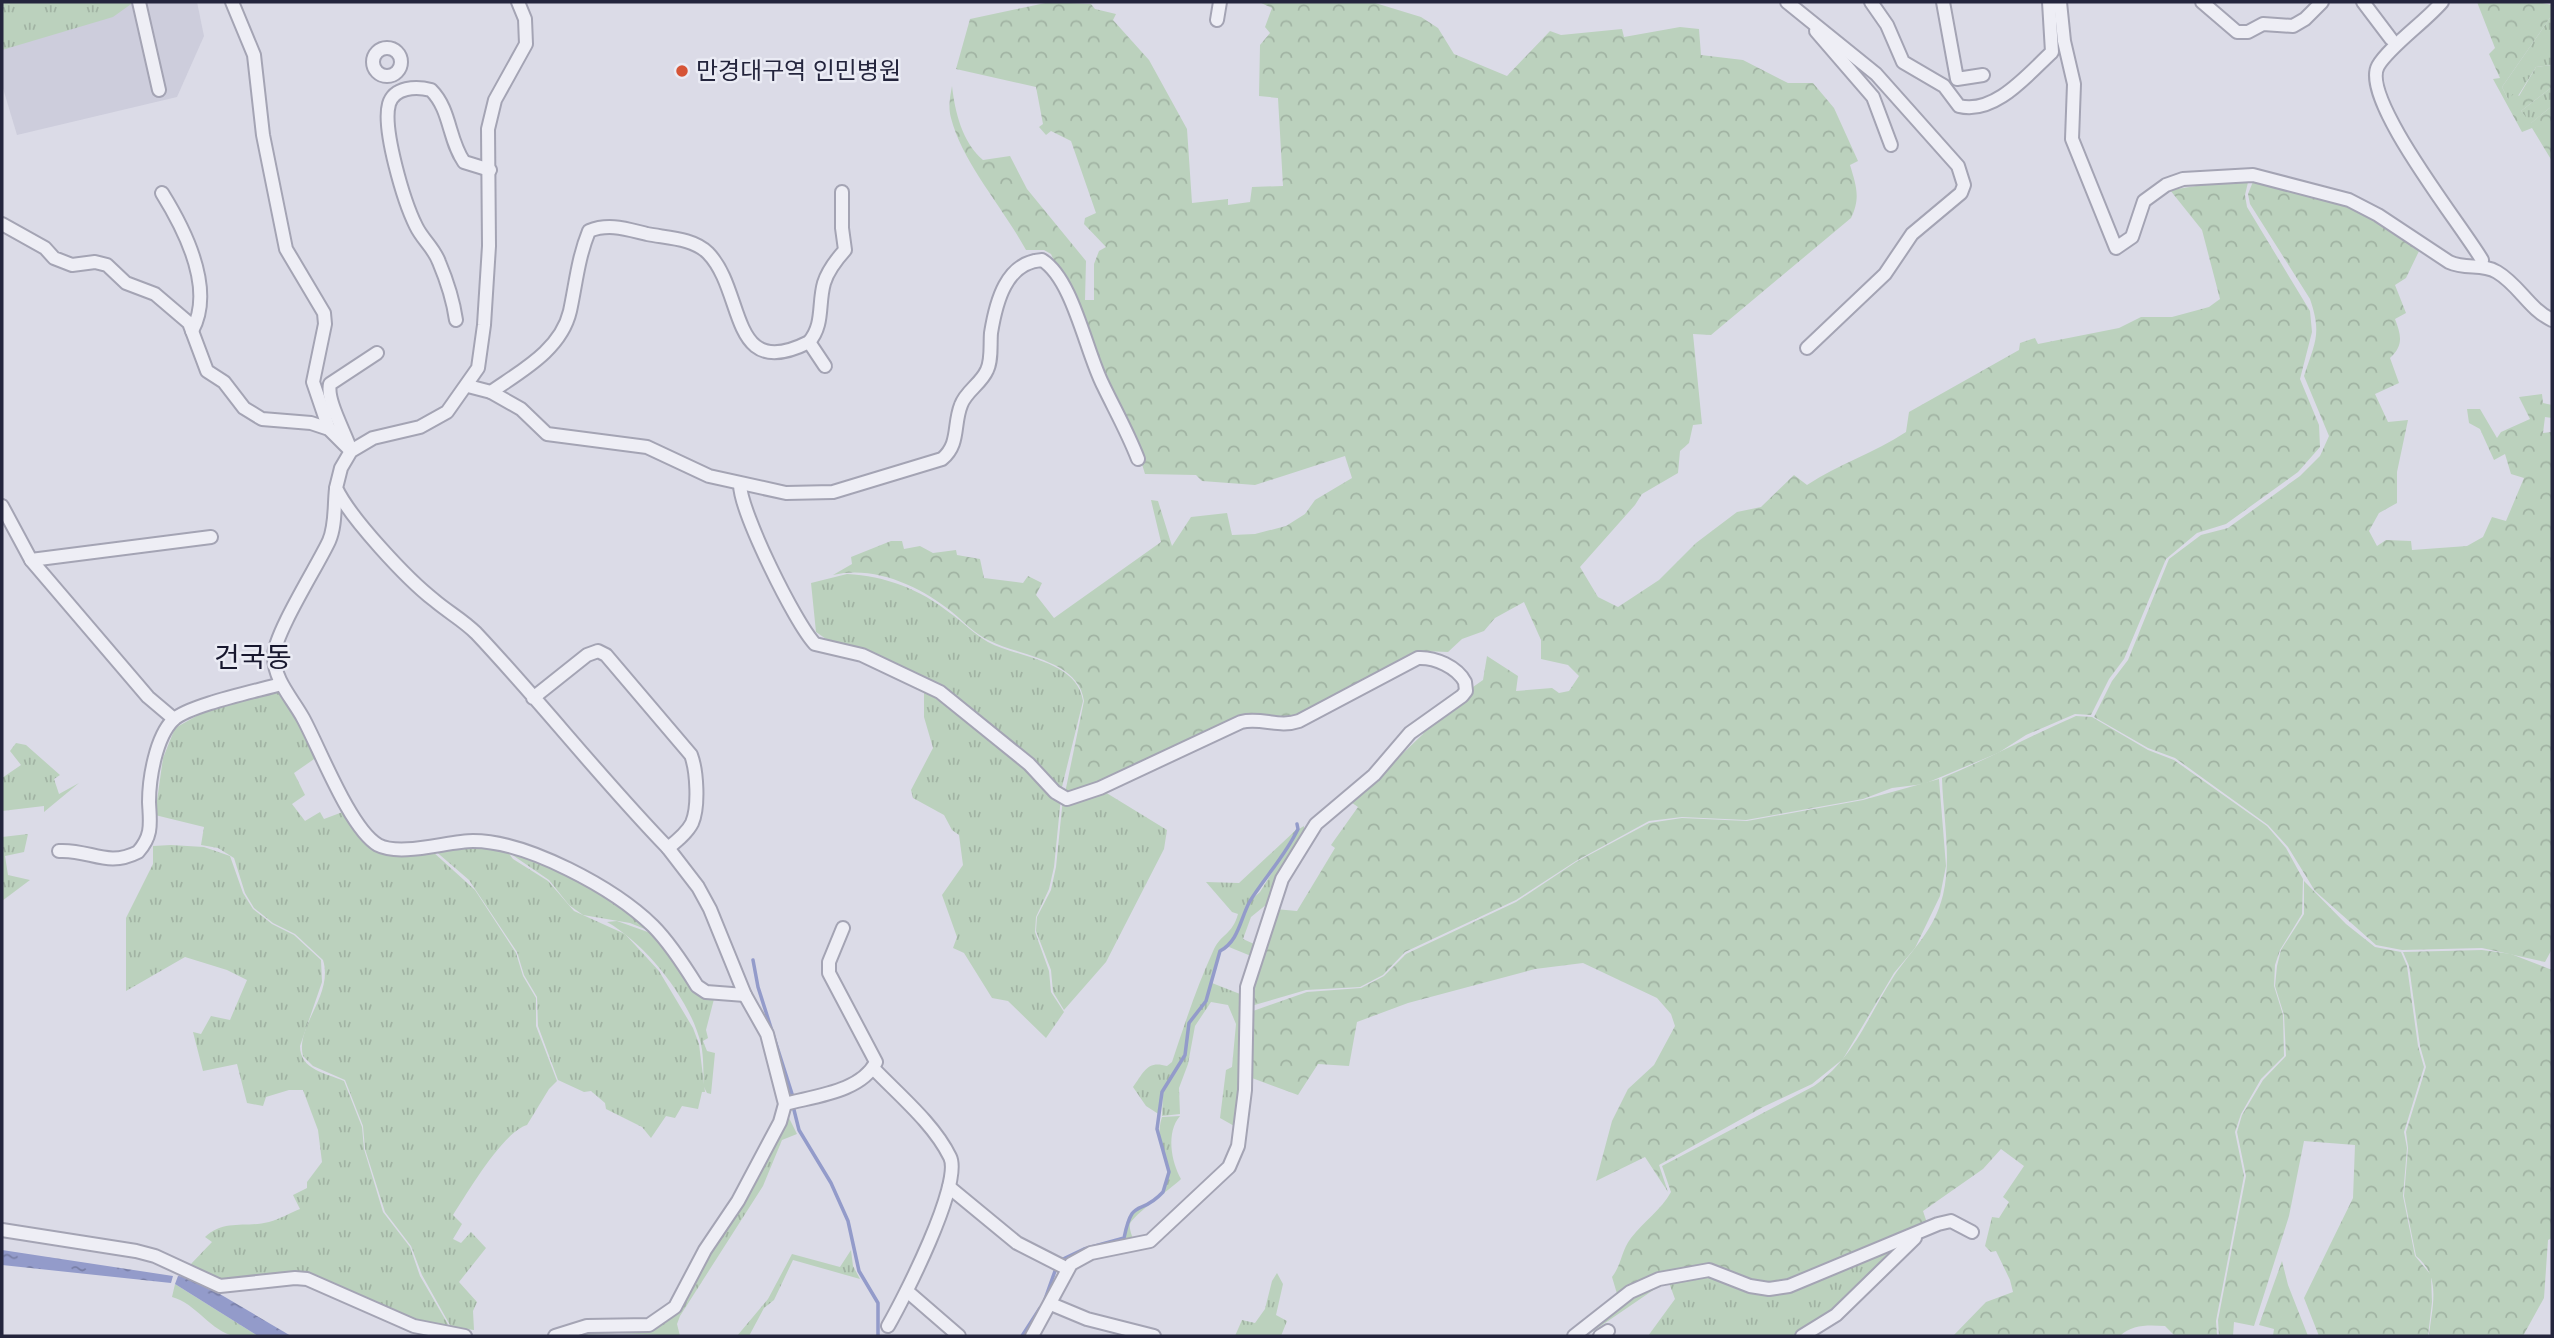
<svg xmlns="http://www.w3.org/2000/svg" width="2554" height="1338" viewBox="0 0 2554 1338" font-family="'Fira Sans','Noto Sans KR',sans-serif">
  <defs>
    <pattern id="grass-tufts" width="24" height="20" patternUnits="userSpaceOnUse" patternTransform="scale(1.75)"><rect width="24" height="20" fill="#bbd1bd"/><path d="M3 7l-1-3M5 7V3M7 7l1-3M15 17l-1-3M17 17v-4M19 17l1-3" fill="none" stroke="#a1b3a3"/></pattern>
    <pattern id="forest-crowns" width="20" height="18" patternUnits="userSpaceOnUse" patternTransform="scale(1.75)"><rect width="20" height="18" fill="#bbd1bd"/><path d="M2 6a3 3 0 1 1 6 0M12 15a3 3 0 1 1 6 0" fill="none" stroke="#a1b3a3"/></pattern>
    <pattern id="water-ripples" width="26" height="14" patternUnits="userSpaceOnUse" patternTransform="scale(1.75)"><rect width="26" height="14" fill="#939bca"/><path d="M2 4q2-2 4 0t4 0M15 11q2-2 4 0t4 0" fill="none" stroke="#787ea5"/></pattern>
  </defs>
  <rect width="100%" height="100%" fill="#dbdbe7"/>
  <polygon fill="#cdcddc" points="2,2 197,2 204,36 177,97 17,135 2,85"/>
  <g fill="url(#grass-tufts)">
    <polygon points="2,2 134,2 113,17 2,50"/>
    <polygon points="2552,15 2552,65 2536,67 2518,96 2508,99 2502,87"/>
    <polygon points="2552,87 2552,106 2530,124 2521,111"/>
    <path d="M847 574C885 576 920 589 950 613 963 622 974 634 988 642 1018 658 1077 660 1083 701L1061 791 924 677 895 667 864 649 829 641 816 632 811 583Z"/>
    <polygon points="924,686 1061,797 1054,867 1049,889 1036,917 1035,932 1049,971 1051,992 1064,1012 1046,1038 1008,1001 992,998 964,953 953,948 957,937 942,895 963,865 959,835 952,830 944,815 913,798 911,790 933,748 924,717"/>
    <path d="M281 688 317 757 294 773 305 795 292 804 305 821 320 812 324 819 348 810 373 842 432 851 475 890 516 953 523 976 536 998V1026L557 1081 549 1089 527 1125C503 1132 468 1192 453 1215L462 1224 453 1239 461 1243 471 1232 486 1248 459 1282 477 1302 473 1311 474 1330 451 1327 422 1275 411 1246 385 1212 365 1149 363 1126 345 1080 313 1066 303 1056C295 1026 334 995 323 960L295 934 273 923 254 908 245 893 234 858 218 848 201 845 204 827 155 815 163 758 175 728 209 709Z"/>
    <polygon points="16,743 26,745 60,775 54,779 59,794 79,783 44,812 44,806 2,811 2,778 21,765 10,751"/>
    <polygon points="1100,789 1167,830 1164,849 1106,962 1064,1010 1053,992 1051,970 1036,931 1037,917 1051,890 1056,867 1063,798"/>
    <polygon points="1304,826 1304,839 1277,875 1267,904 1251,917 1243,939 1254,944 1251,956 1229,947 1252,899 1260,892 1299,829"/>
    <path d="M1297 829 1259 891C1240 908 1242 937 1219 950L1206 1000 1189 1022 1184 1054 1162 1092 1160 1115 1146 1106 1133 1087C1144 1072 1147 1060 1167 1066L1172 1062C1185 1023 1197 986 1214 949 1222 933 1232 935 1238 914L1232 912 1206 882 1239 883Z"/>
    <polygon points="28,834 24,852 5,856 8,875 30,880 2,901 2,837"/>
    <polygon points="474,843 504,847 513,859 548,881 574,911 625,934 659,971 693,1028 699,1044 705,1092 702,1092 698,1109 682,1106 675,1118 666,1116 651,1138 642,1127 606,1109 605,1103 591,1091 584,1092 558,1080 538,1026 537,997 524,975 517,952 469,880 433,849"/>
    <path d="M171 845 204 847 230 856 243 893 253 909 272 924 294 935 321 960 322 982 300 1046C300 1070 326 1073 344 1081L362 1127 364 1149 383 1212 410 1247 420 1276 449 1326 418 1322 316 1276 221 1280 190 1265 212 1242 205 1237C224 1219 246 1228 269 1222 280 1219 290 1213 300 1209L293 1195 307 1188V1182L322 1162 318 1130 303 1090H289L266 1097 263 1106 247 1103 237 1064 203 1071 193 1032 201 1034 211 1016 230 1020 247 980 227 970 185 957 126 991V918L153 864V846Z"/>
    <polygon points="521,851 608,896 657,934 630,923 583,915 569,905 549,880 508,852"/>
    <path d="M617 921 659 936 702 993 714 999 706 1030 708 1038 703 1041 707 1051 715 1053 711 1094 707 1093 704 1087C703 1073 704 1058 701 1044 690 999 646 944 607 922Z"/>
    <polygon points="1212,983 1240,994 1244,1040 1236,1127 1220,1118 1226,1070 1232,1067 1236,1024 1228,1005 1211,1002 1195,1026 1188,1064 1179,1088 1180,1114 1162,1116 1163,1092 1185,1055 1190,1023 1207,1001"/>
    <polygon points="787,1114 797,1134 782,1140 763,1186 680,1316 677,1324 680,1336 618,1333 564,1336 650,1327 674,1316"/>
    <path d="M1180 1116C1166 1132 1171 1161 1181 1179 1172 1188 1132 1216 1130 1224 1129 1229 1132 1236 1134 1241L1062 1261 1124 1239 1128 1218 1133 1212 1164 1193C1176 1158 1152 1148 1162 1117Z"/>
    <polygon points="1918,1234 1843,1305 1797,1336 1648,1336 1675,1299 1668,1280 1586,1336 1577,1336 1623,1300 1675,1276 1713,1276 1750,1290"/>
    <polygon points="851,1250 853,1266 860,1279 793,1260 774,1300 764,1308 749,1336 737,1336 768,1299 792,1254 840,1267"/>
    <polygon points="1277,1273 1283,1284 1276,1315 1287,1321 1281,1336 1235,1336 1242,1320 1255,1323 1265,1309 1272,1281"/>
    <path d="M175 1284 258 1336C251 1336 242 1338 235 1336 211 1332 196 1303 172 1297Z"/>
  </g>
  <g fill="url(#forest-crowns)">
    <path d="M1050 2 1091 4 1095 9 1116 14 1113 20 1149 60 1187 129 1192 203 1228 199V205L1250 202 1252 187 1283 186 1278 98 1259 96 1260 45 1270 33 1265 27 1272 8 1259 2H1372L1421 17 1438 28 1454 54 1507 76 1550 31 1561 35 1622 29 1624 37 1680 27 1699 29 1701 55 1743 60 1788 83H1813L1834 108 1858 161 1850 165C1856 185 1861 198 1851 218L1711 335 1693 334 1702 424 1693 425 1689 443 1680 451 1678 473 1642 494 1635 505 1580 567 1598 597 1618 607 1659 580 1696 543 1737 512 1761 507 1794 475 1807 485C1839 464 1874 453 1906 432L1909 412 2019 350 2020 343 2035 338 2038 344 2119 328 2141 317H2172L2209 307 2220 299 2202 230 2170 190 2249 178 2245 195 2247 207 2310 311 2312 332 2300 379 2319 425 2320 447 2298 472 2226 524 2197 533 2166 559 2124 659 2109 679 2091 715 2075 714 2026 735 1998 753 1924 784 1892 788 1863 799 1746 820 1682 817 1649 821 1576 861 1516 900 1405 952 1383 975 1360 987 1306 990 1251 1006 1252 990 1275 909 1297 911 1335 848 1331 845 1358 807 1348 800 1367 788 1423 734 1426 724 1472 693 1473 687 1483 680 1487 656 1518 676 1516 691 1552 688 1559 693 1569 691 1579 676 1568 665 1541 659V640L1524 602 1495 618 1484 631 1462 639 1448 652 1423 651 1410 654 1370 679 1292 718 1245 714 1075 792 1065 793 1084 701C1079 660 1020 656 990 641 975 634 964 622 952 612 920 586 874 565 833 575L852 564 851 557 891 541H902L904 549 920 546 933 553 956 550 957 555 980 559 984 578 1023 583 1028 576 1042 583 1036 595 1054 618 1161 542 1151 500 1158 501 1172 546 1191 517 1227 513 1232 535 1255 534 1286 526 1305 514 1315 500 1352 478 1345 456 1255 485 1202 481 1196 475 1145 474 1135 441 1051 254 1044 250H1026C1004 209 962 162 951 118 948 107 950 97 952 86 955 112 962 142 983 160L1010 156 1027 189 1086 261 1085 300H1094V264L1099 251 1106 247 1084 224 1085 218 1096 213 1071 141 1051 131 1046 135 1039 127 1043 124 1036 87 956 69 970 19Z"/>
    <polygon points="2477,2 2537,2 2552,5 2552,15 2502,87 2508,99 2515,93 2519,96 2536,67 2552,65 2552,87 2521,111 2531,123 2552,106 2552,161 2532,128 2522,132 2493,79 2500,78 2489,54 2495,48"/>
    <path d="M2254 179 2356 207 2420 249 2406 278 2395 285 2406 313 2395 319C2401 335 2404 345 2390 358L2399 383 2375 394 2388 422 2408 420 2397 472V503L2379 513 2369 531 2377 546 2386 540 2411 541 2412 550 2467 546 2483 537 2492 517 2506 521 2524 478 2511 474 2505 454 2494 460 2480 429 2469 423 2467 409H2480L2497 438 2501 432 2530 419 2519 397 2542 394 2543 403 2552 405V418L2545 417 2543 433 2552 432V949L2545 962 2482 948 2402 950 2376 945 2315 891 2288 847 2268 825 2175 758 2148 748 2094 717 2112 681 2128 660 2169 559 2201 535 2228 528 2300 476 2320 456 2329 436 2304 376C2315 342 2322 334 2310 299L2250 204 2248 194Z"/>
    <path d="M2076 716 2092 717 2148 750 2174 760 2267 826 2286 848 2303 879 2302 914 2280 950 2275 965 2274 986 2283 1015 2284 1056 2261 1079 2241 1114 2235 1132 2244 1176 2216 1321 2217 1336H2175L2165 1326C2149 1325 2132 1324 2120 1336H1953L1986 1302 2013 1292 2010 1280 1996 1251 1991 1252 1985 1246 1992 1217 1999 1218 2009 1202 2003 1197 2024 1166 2001 1149 1983 1169 1923 1211 1927 1223 1803 1277 1767 1286 1708 1265 1618 1297 1612 1277C1622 1264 1621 1251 1631 1238 1644 1221 1661 1210 1671 1192L1662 1166 1814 1086C1854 1058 1868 1016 1894 976 1913 948 1934 931 1943 895 1952 858 1943 816 1942 778 1988 759 2030 736 2076 716Z"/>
    <polygon points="1939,779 1946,866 1940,896 1915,948 1894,973 1843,1059 1812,1084 1763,1107 1659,1165 1668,1192 1645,1157 1596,1181 1612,1121 1628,1089 1654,1065 1675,1026 1671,1014 1657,998 1583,963 1535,969 1408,1003 1357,1022 1349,1066 1318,1064 1298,1095 1252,1078 1253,1011 1307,992 1361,988 1384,976 1406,954 1516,902 1576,862 1649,823 1682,818 1747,821 1863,800"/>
    <polygon points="2304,881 2346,924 2375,947 2401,952 2407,966 2418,1046 2424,1067 2404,1132 2407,1148 2403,1196 2415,1256 2431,1275 2432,1302 2428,1336 2319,1336 2304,1298 2353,1198 2355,1145 2304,1141 2289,1216 2254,1326 2234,1322 2233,1336 2219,1336 2218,1320 2246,1176 2237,1132 2242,1115 2263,1080 2286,1056 2284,1015 2275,986 2277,966 2281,950 2304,914"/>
    <path d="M2482 950 2511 954 2552 970V1238L2548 1240 2544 1298 2523 1336H2429C2432 1306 2442 1277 2416 1256L2404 1196 2408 1148 2406 1132 2426 1067 2420 1046 2409 966 2403 952Z"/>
    <polygon points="2282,1261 2288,1285 2308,1336 2273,1336 2274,1329 2259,1325"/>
  </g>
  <g fill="url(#water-ripples)">
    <polygon points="2,1250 173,1276 171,1283 2,1265"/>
    <polygon points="178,1276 191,1277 291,1336 258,1336 175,1284"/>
  </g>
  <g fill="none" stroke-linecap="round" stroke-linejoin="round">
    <g stroke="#939bca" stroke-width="3.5">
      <polyline points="753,960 758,987 793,1097"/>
      <polyline points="793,1106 799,1130 831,1183 848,1221 859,1271 878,1303 878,1336"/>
      <path d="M1061 1260 1084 1249 1124 1238C1133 1195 1139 1218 1163 1192L1169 1172 1157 1129 1162 1092 1185 1055 1189 1023 1206 1001 1220 951C1239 941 1240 919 1250 901 1265 877 1285 856 1298 829L1297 824"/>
      <polyline points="1044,1302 1055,1271"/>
      <polyline points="1022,1336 1040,1308"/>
    </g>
    <defs>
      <g id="street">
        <polyline points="139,2 159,90"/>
        <polyline points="232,2 254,55 263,135 286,249 324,313 325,324 313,382 329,429"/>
        <path d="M518 2 525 19 526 44 495 100 488 129 489 246 484 325 478 368 447 412 420 427 373 438 351 451 341 468 336 488C350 518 407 579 434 600 448 612 463 620 476 633 542 703 601 779 668 848 677 841 687 833 692 823 699 807 697 771 691 755L606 655 598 651 587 655 533 698"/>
        <polyline points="1787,2 1876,74 1958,166 1964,185 1961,193 1912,234 1885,274 1807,348"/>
        <path d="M1871 2 1887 25 1903 62 1944 86 1959 106C1995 115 2028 74 2052 52L2049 2"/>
        <polyline points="1943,2 1957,79 1983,75"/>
        <path d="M2060 2 2064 41 2074 84 2072 139 2116 248 2132 237 2144 201 2166 185 2183 179 2253 175 2349 200 2378 215 2449 262C2466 270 2482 263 2497 272 2519 285 2529 309 2552 320"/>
        <polyline points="2202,2 2237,32 2248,32 2263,24 2293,26 2305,19 2322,2"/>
        <polyline points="2363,2 2391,39"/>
        <path d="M2442 2C2426 21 2389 47 2378 66 2360 99 2463 227 2482 260L2481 266"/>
        <polyline points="1217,20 1220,2"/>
        <polyline points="1816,31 1873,97 1891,145"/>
        <circle cx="387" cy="62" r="14"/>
        <path d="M162 193C185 230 215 289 192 331"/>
        <path d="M2 224 45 248 54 258 72 265 95 262 107 265 126 283 155 294 189 323 207 371 224 382 244 408 262 419 311 423 329 429 351 451C345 432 326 400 330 384L377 353"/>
        <path d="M456 320C453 299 447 281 439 262 434 248 422 239 416 226 404 202 382 129 389 104 394 87 416 86 431 90 451 110 448 139 464 162L490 170"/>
        <polyline points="809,342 825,366"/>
        <path d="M468 386 491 392C521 371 561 350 570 311 576 283 578 258 589 231 609 223 626 229 647 234 667 238 693 238 708 253 746 292 728 383 809 342 824 325 818 304 824 283 828 270 836 260 845 250L842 228V192"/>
        <path d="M491 392 521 409 547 434 647 447 709 476 786 493 833 492 942 459C960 444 953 425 961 405 966 391 981 384 987 370 992 360 990 345 991 333 996 302 1006 262 1042 260 1073 279 1086 352 1103 385 1115 410 1128 433 1138 459"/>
        <path d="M740 485C741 513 795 623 815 644L862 655 940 692 1029 764 1055 792 1067 799 1100 788 1241 722C1261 717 1279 728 1299 721L1418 658C1435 657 1457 667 1465 682L1466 691 1462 696 1410 733 1374 775 1316 824 1282 879 1247 987 1245 1090 1238 1146 1229 1167 1150 1241 1091 1253 1071 1264 1032 1336"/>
        <path d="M336 489C334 505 336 525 329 541 318 565 274 634 274 656 274 680 292 698 303 718 319 747 350 829 378 845 401 857 448 841 473 841 527 841 614 888 653 926 670 943 684 965 697 986L706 992 745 995"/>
        <polyline points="2,506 31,560 211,537"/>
        <polyline points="31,560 148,697 174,719"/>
        <path d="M59 851C90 849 107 868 138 852 153 835 150 823 149 802 149 778 156 737 173 720 189 705 257 691 281 684"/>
        <path d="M873 1068C899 1095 934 1124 950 1157 963 1183 903 1300 888 1326"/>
        <path d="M785 1104C814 1096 861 1092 876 1062L829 973V962L843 928"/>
        <polyline points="949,1187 1017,1243 1066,1268"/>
        <polyline points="2,1230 136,1251 155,1256 220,1286 295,1278 307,1279 414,1326 465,1336"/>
        <polyline points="907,1291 959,1336"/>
        <polyline points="1051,1304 1087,1319 1154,1336"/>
        <polyline points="555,1336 587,1326 649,1325 675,1307 705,1250 738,1201 780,1122 785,1104 767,1034 745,995 710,909 698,887 668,848"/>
        <polyline points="1574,1336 1630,1292 1659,1279 1709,1270 1750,1286 1769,1289 1789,1286 1938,1224 1951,1221 1972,1232"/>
        <polyline points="1600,1336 1608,1331"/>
        <polyline points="1802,1336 1836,1315 1915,1238"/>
      </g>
    </defs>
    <use href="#street" stroke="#a4a4b4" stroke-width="16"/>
    <use href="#street" stroke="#eeeef5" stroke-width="12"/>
  </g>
  <circle fill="#d65436" stroke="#eaebf4" stroke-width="2.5" cx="682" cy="71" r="7"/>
  <g text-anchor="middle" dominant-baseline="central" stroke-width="5" stroke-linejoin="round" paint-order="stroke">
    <g font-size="24" fill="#24253d" stroke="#eaebf4" text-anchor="start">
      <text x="696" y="71">만경대구역 인민병원</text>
    </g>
    <g font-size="28" fill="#17172e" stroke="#eaebf4">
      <text x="253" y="657">건국동</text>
    </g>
  </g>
  <rect width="2554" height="1338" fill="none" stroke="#24253d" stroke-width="7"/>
</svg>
